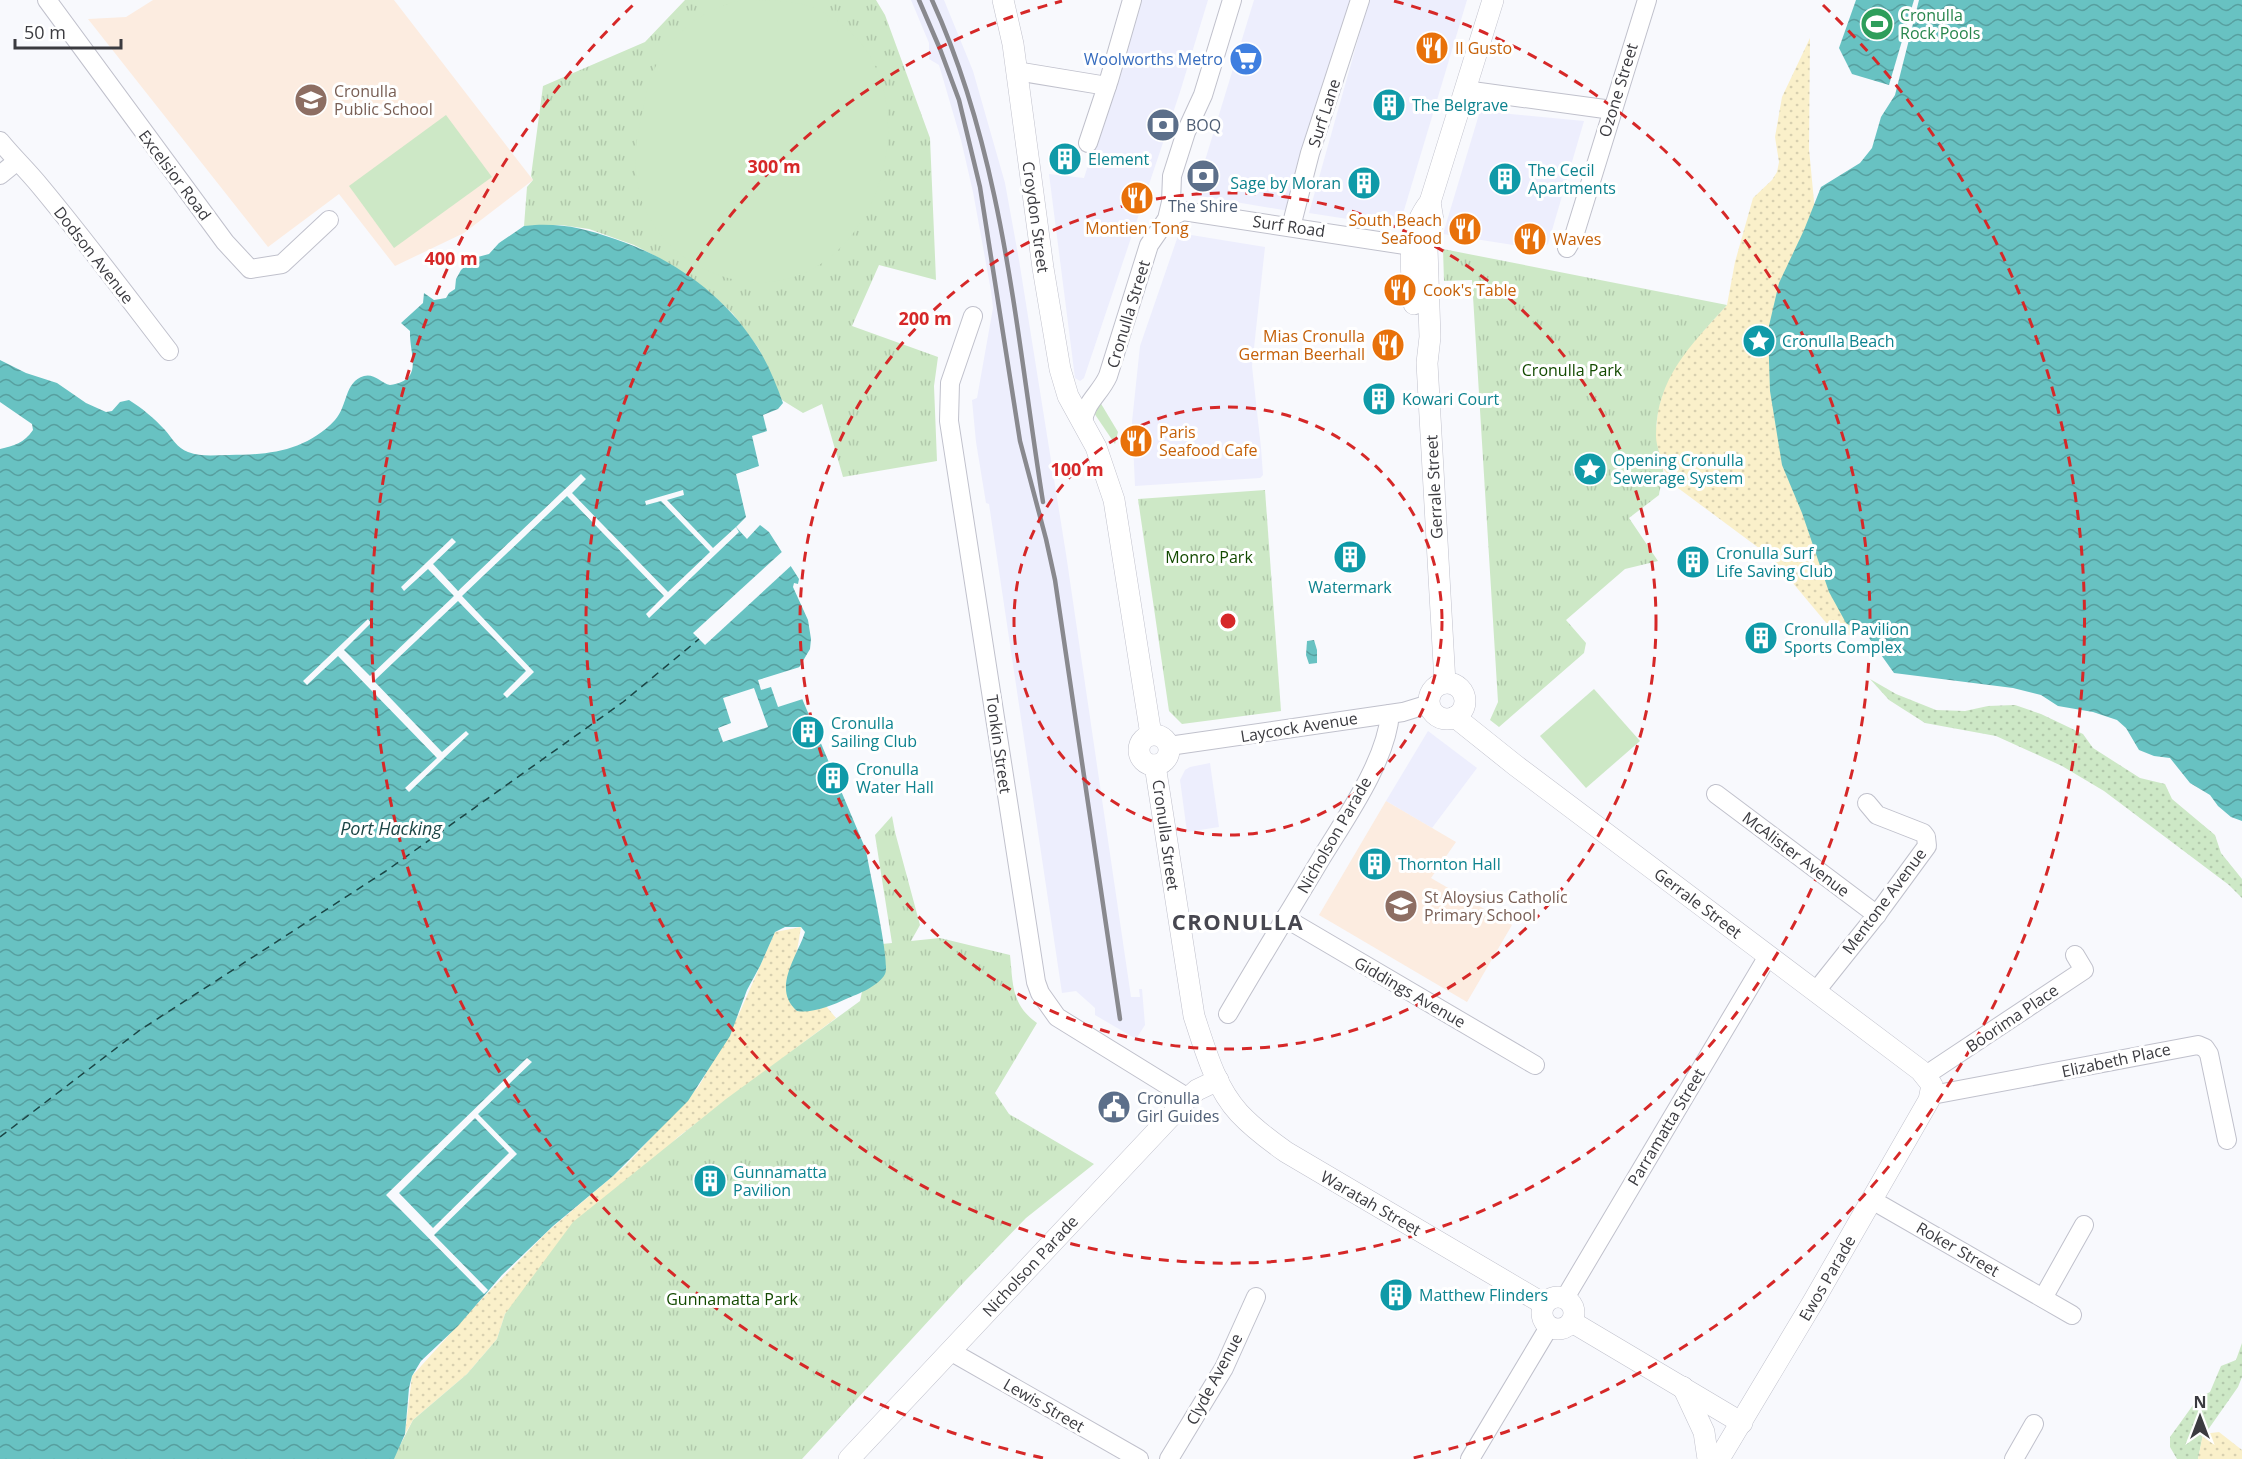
<svg xmlns="http://www.w3.org/2000/svg" width="2242" height="1459" viewBox="0 0 2242 1459" font-family="'Open Sans',sans-serif">
  <defs>
    <pattern id="industrial-grid" width="8" height="8" patternUnits="userSpaceOnUse" patternTransform="scale(1.5)"><rect width="8" height="8" fill="#edeefd"/><path d="M0 4h8M4 0v8" fill="none" stroke="#cccdda"/></pattern>
    <pattern id="grass-dots" width="8" height="8" patternUnits="userSpaceOnUse" patternTransform="scale(1.5)"><rect width="8" height="8" fill="#cde8c6"/><path d="M2 2h.1M6 6h.1" fill="none" stroke="#b1c8ab" stroke-width="1.8" stroke-linecap="round"/></pattern>
    <pattern id="sand-dots" width="8" height="8" patternUnits="userSpaceOnUse" patternTransform="scale(1.5)"><rect width="8" height="8" fill="#faf0ca"/><path d="M2 2h.1M6 6h.1" fill="none" stroke="#d7cfaf" stroke-width="1.8" stroke-linecap="round"/></pattern>
    <pattern id="park-tufts" width="24" height="20" patternUnits="userSpaceOnUse" patternTransform="scale(1.5)"><rect width="24" height="20" fill="#cde8c6"/><path d="M3 7l-1-3M5 7V3M7 7l1-3M15 17l-1-3M17 17v-4M19 17l1-3" fill="none" stroke="#b1c8ab"/></pattern>
    <pattern id="water-waves" width="16" height="10" patternUnits="userSpaceOnUse" patternTransform="scale(1.5)"><rect width="16" height="10" fill="#68c2c2"/><path d="M0 5q4-4 8 0t8 0" fill="none" stroke="#579f9f"/></pattern>
  </defs>
  <rect width="100%" height="100%" fill="#f8f9fd"/>
  <g fill="#edeefd">
    <polygon points="911,0 944,0 973,71 1005,183 1019,260 1066,554 1131,997 1140,997 1139,989 1142,989 1145,1025 1136,1039 1095,1015 1095,1008 1076,991 1062,993 989,504 986,503 976,442 972,400 977,398 993,308 991,291 973,192 961,140 939,65 929,59 929,43"/>
    <polygon points="1140,0 1208,0 1180,92 1084,378 1080,381 1075,378 1049,174 1084,178"/>
    <polygon points="1254,0 1353,0 1289,211 1200,196 1196,190"/>
    <polygon points="1369,0 1467,0 1399,227 1309,213"/>
    <polygon points="1480,111 1584,121 1548,244 1538,249 1443,234"/>
    <polygon points="1179,233 1265,247 1252,366 1261,448 1263,475 1260,478 1135,486 1132,422 1140,346"/>
    <polygon points="1428,731 1477,768 1432,828 1386,801"/>
    <polygon points="1210,763 1219,827 1187,832 1180,780 1185,770 1190,767"/>
  </g>
  <polygon fill="url(#industrial-grid)" points="864,780 879,789 877,795 864,793 861,785"/>
  <g fill="#fcece0">
    <polygon points="153,0 394,0 533,180 464,233 395,266 339,194 268,247 88,19 126,17"/>
    <polygon points="1386,801 1456,842 1431,878 1512,925 1467,1002 1319,915"/>
  </g>
  <g fill="url(#grass-dots)">
    <polygon points="1870,679 1896,694 1936,710 1965,711 1988,706 2015,705 2041,714 2083,734 2093,748 2140,778 2165,784 2172,799 2215,835 2221,853 2242,879 2242,898 2229,885 2104,791 2062,766 1996,736 1925,723 1889,700"/>
    <polygon points="2242,1343 2242,1377 2238,1387 2205,1434 2203,1435 2198,1459 2177,1459 2170,1447 2170,1437 2201,1394 2204,1395 2210,1392 2221,1366 2236,1360"/>
  </g>
  <g fill="url(#sand-dots)">
    <polygon points="1810,38 1809,149 1826,327 1887,619 1842,638 1833,631 1771,557 1678,488 1664,470 1655,439 1658,409 1667,380 1682,354 1727,305 1735,262 1753,198 1772,180 1777,172 1779,162 1775,137 1782,97"/>
    <polygon points="801,927 797,951 786,983 797,1011 826,1006 836,1018 678,1137 505,1314 497,1339 467,1374 413,1420 405,1434 412,1376 477,1304 547,1232 626,1165 699,1086 739,1014 775,932"/>
    <polygon points="2219,1432 2242,1450 2242,1459 2198,1459 2203,1434"/>
  </g>
  <g fill="url(#park-tufts)">
    <polygon points="685,0 876,0 885,15 930,138 936,280 879,265 852,326 938,357 934,386 937,461 843,477 822,404 803,413 782,400 759,349 733,314 716,298 661,259 634,245 589,229 561,225 524,226 527,187 533,180 531,176 543,86 645,42"/>
    <path d="M1443 249 1727 305C1691 345 1656 378 1656 436 1656 447 1662 457 1663 468 1664 476 1660 487 1659 495L1629 518 1658 561 1625 569 1566 620 1586 643 1584 653 1499 727 1490 720 1498 702 1472 280 1444 281Z"/>
    <polygon points="1265,490 1281,711 1182,724 1169,711 1138,499"/>
    <path d="M892 816 895 832 920 925 911 941 940 938 1010 955C1013 983 1011 1005 1037 1023L995 1093 1009 1114 1094 1164 1026 1218 965 1281 802 1459H393L413 1420 467 1374 497 1339 505 1314 573 1222 726 1099 860 1001 872 945 892 943 875 835Z"/>
  </g>
  <g fill="#cde8c6">
    <path d="M743 0C763 0 783 0 802 4 957 51 885 319 728 278 700 270 674 254 657 230 631 192 632 157 642 114 645 99 648 83 654 70 670 34 705 7 743 0Z"/>
    <polygon points="446,115 492,177 394,248 349,186"/>
    <polygon points="1100,402 1118,432 1115,444 1094,413"/>
    <polygon points="1594,689 1640,741 1586,788 1540,736"/>
  </g>
  <g fill="url(#water-waves)">
    <polygon points="1856,0 1914,0 1889,85 1852,74 1839,48"/>
    <polygon points="1919,0 2242,0 2242,821 2231,817 2218,806 2210,795 2190,783 2170,758 2154,756 2139,750 2126,728 2117,720 2093,712 2058,706 2041,695 2013,688 1894,673 1869,638 1846,623 1829,592 1802,513 1782,465 1770,391 1768,330 1779,283 1804,230 1821,187 1860,163 1872,148 1881,117 1895,95"/>
    <path d="M535 225C568 224 585 229 615 239 673 258 726 296 758 348 769 366 776 384 783 403L778 409 763 415 767 431 752 436 759 466 736 474 746 517 736 527 747 539 760 525 769 532 799 579 798 584 794 583 793 587 808 620 811 639 810 649 797 671 798 689 866 850C869 870 891 963 885 974 879 986 858 994 846 999 833 1005 811 1014 797 1011 771 989 798 955 805 932L801 927H785L775 932 760 966 747 990 730 1036 688 1101 613 1176 553 1226 502 1275 458 1326 421 1361 412 1376 409 1388 405 1434 394 1459H0V449C14 446 24 443 33 430L32 424 0 402V360L26 373 57 383 86 403 106 412 112 411 120 402 129 400C142 408 155 419 165 430 172 438 177 448 188 452 201 457 215 455 229 455 269 455 306 451 335 420 348 406 344 382 364 376 374 373 381 383 390 385 425 380 409 355 410 331L401 323 423 303 424 293 434 300 446 298 449 293 455 289 456 279 461 270 474 258 489 254 499 243 524 226Z"/>
    <polygon points="1314,640 1317,650 1317,663 1309,664 1306,655 1307,641"/>
  </g>
  <g fill="#f8f9fd" fill-rule="evenodd">
    <polygon points="581,474 586,479 572,493 668,592 710,552 661,501 646,505 645,501 683,490 684,495 667,500 713,548 736,527 739,532 649,618 646,614 664,596 567,496 462,596 534,672 507,698 503,694 526,671 458,601 374,681 442,752 466,731 469,734 409,792 405,788 437,758 338,656 307,685 303,681 368,619 371,623 344,650 370,676 454,596 428,569 404,591 401,587 452,538 456,542 433,564 458,591"/>
    <polygon points="784,550 793,564 705,645 693,633"/>
    <polygon points="803,666 799,676 806,698 778,707 771,687 761,690 758,680"/>
    <polygon points="754,688 768,727 723,742 718,728 731,723 723,698"/>
    <path d="M527 1058 532 1062 478 1114 517 1154 434 1235 488 1290 484 1294 386 1195ZM475 1118 509 1153 433 1228 399 1193Z"/>
  </g>
  <g fill="none" stroke-linecap="round" stroke-linejoin="round">
    <polyline stroke="#1c4646" stroke-width="1.5" stroke-dasharray="8 6" stroke-linecap="butt" points="0,1137 140,1030 386,871 623,702 699,639"/>
    <defs>
      <g id="minor">
        <polyline points="47,0 225,242 250,269 282,264 329,220"/>
        <polyline points="1016,71 1107,86"/>
        <polyline points="1465,90 1612,110"/>
        <path d="M0 141C13 157 27 170 40 186 85 240 126 295 169 351"/>
        <polyline points="1088,143 1109,80 1132,0"/>
        <polyline points="0,175 16,162"/>
        <polyline points="1167,219 1183,211 1424,248"/>
        <polyline points="1291,227 1310,153 1360,0"/>
        <polyline points="1567,248 1574,236 1647,0"/>
        <polyline points="973,316 950,383 949,421 1036,982 1040,993 1057,1017 1188,1098"/>
        <path d="M1083 422C1085 402 1100 394 1108 376L1149 245 1167 219 1171 202 1172 176 1186 132 1203 95 1232 0"/>
        <polyline points="1169,746 1403,712 1429,704"/>
        <polyline points="1716,794 1877,915"/>
        <polyline points="1285,918 1535,1065"/>
        <polyline points="1816,991 1875,917 1927,846 1926,837 1923,833 1877,815 1867,803"/>
        <path d="M1228 1014C1259 961 1291 909 1322 857 1347 816 1386 761 1390 714"/>
        <polyline points="1926,1075 2084,970 2075,955"/>
        <polyline points="1932,1095 2198,1045 2205,1048 2209,1054 2227,1140"/>
        <polyline points="1872,1200 2072,1315"/>
        <polyline points="1565,1298 1768,956"/>
        <polyline points="2043,1298 2084,1225"/>
        <polyline points="950,1351 1139,1459"/>
        <polyline points="1169,1459 1224,1368 1256,1297"/>
        <polyline points="1470,1459 1549,1327"/>
        <polyline points="2014,1459 2034,1424"/>
      </g>
      <g id="tertiary">
        <polyline points="1003,0 1013,44 1043,268 1060,369 1068,396 1096,447 1114,500 1151,735"/>
        <polyline points="1430,202 1433,220 1427,248 1430,337 1427,363 1445,683"/>
        <path d="M1414 304C1411 266 1405 234 1430 202L1493 0"/>
        <circle cx="1447" cy="701" r="18"/>
        <polyline points="1455,717 1515,765 1920,1070 1932,1085 1929,1100 1813,1302 1719,1459"/>
        <circle cx="1154" cy="750" r="15"/>
        <path d="M1155 765 1194 1016C1205 1049 1215 1087 1239 1113 1253 1128 1269 1140 1286 1152L1544 1304"/>
        <circle cx="1558" cy="1313" r="16"/>
        <polyline points="1572,1322 1742,1423"/>
        <polyline points="1683,1387 1704,1432 1708,1459"/>
        <polyline points="849,1459 1188,1098 1197,1090 1218,1080"/>
      </g>
    </defs>
    <use href="#minor" stroke="#c0c1cc" stroke-width="20"/>
    <use href="#tertiary" stroke="#c0c1cc" stroke-width="22"/>
    <use href="#minor" stroke="#fff" stroke-width="18"/>
    <use href="#tertiary" stroke="#fff" stroke-width="21"/>
    <g stroke="#89898e" stroke-width="4.5">
      <polyline points="919,0 940,49 959,100 980,187 1020,441 1046,539 1055,580 1120,1019"/>
      <path d="M932 0C1004 158 1016 333 1043 502"/>
    </g>
  </g>
  <g fill="none" stroke="#d62828" stroke-width="3" stroke-dasharray="10 8">
    <circle cx="1228" cy="621" r="214"/>
    <circle cx="1228" cy="621" r="428"/>
    <path d="M1394 1A642 642 0 1 1 1062 1"/>
    <path d="M1043 1458A857 857 0 0 1 633 5M1823 5A857 857 0 0 1 1413 1458"/>
  </g>
  <defs>
    <symbol id="stadium-disc" viewBox="-11 -11 22 22"><circle r="9.5" fill="#2e9e5b" stroke="#fff"/><path d="M0-5a6.5 5 0 1 0 0 10a6.5 5 0 1 0 0-10ZM-3.5-1.8h7v3.6h-7Z" fill="#fff"/></symbol>
    <symbol id="restaurant-disc" viewBox="-11 -11 22 22"><circle r="9.5" fill="#e8710a" stroke="#fff"/><path d="M-5-6h1v4h1v-4h1v4h1v-4h1v5L-1.5 .5V6h-2V.5L-5-1ZM5-6V6H3V1.5H1.5Q1.5-4 5-6Z" fill="#fff"/></symbol>
    <symbol id="supermarket-disc" viewBox="-11 -11 22 22"><circle r="9.5" fill="#3f7fe0" stroke="#fff"/><path d="M-6-5.5h2.5l.6 2H6L4.5 2H-2.5L-4.4-4H-6ZM-1.5 3.2a1.3 1.3 0 1 0 .1 0ZM3 3.2a1.3 1.3 0 1 0 .1 0Z" fill="#fff"/></symbol>
    <symbol id="school-disc" viewBox="-11 -11 22 22"><circle r="9.5" fill="#8d6e63" stroke="#fff"/><path d="M0-5L7-2L0 1L-7-2ZM-4 1L0 2.5L4 1V4Q0 6-4 4Z" fill="#fff"/></symbol>
    <symbol id="building-disc" viewBox="-11 -11 22 22"><circle r="9.5" fill="#0f9aa8" stroke="#fff"/><path d="M-4-6H4V6H1V3H-1V6H-4ZM-2.5-4.3h1.7v1.8h-1.7ZM.8-4.3h1.7v1.8H.8ZM-2.5-1h1.7V.8h-1.7ZM.8-1h1.7V.8H.8Z" fill="#fff"/></symbol>
    <symbol id="bank-disc" viewBox="-11 -11 22 22"><circle r="9.5" fill="#5c6f8a" stroke="#fff"/><path d="M-6-4H6V4H-6ZM0-2.3a2.3 2.3 0 1 0 0 4.6a2.3 2.3 0 1 0 0-4.6Z" fill="#fff"/></symbol>
    <symbol id="sight-disc" viewBox="-11 -11 22 22"><circle r="9.5" fill="#0f9aa8" stroke="#fff"/><path d="M0-6L1.8-2.2L6-1.7L2.9 1.2L3.7 5.4L0 3.3L-3.7 5.4L-2.9 1.2L-6-1.7L-1.8-2.2Z" fill="#fff"/></symbol>
    <symbol id="civic-disc" viewBox="-11 -11 22 22"><circle r="9.5" fill="#5c6f8a" stroke="#fff"/><path d="M-.6-6.5H3V-4.5H.6V-3L4-1V1h2V6H-6V1h2V-1L-.6-3ZM-1.2 2.5V6h2.4V2.5Z" fill="#fff"/></symbol>
  </defs>
  <g fill-rule="evenodd">
    <use href="#stadium-disc" x="1858" y="5" width="38" height="38"/>
    <use href="#restaurant-disc" x="1413" y="29" width="38" height="38"/>
    <use href="#supermarket-disc" x="1227" y="40" width="38" height="38"/>
    <use href="#school-disc" x="292" y="81" width="38" height="38"/>
    <use href="#building-disc" x="1370" y="86" width="38" height="38"/>
    <use href="#bank-disc" x="1144" y="106" width="38" height="38"/>
    <use href="#building-disc" x="1046" y="140" width="38" height="38"/>
    <use href="#bank-disc" x="1184" y="157" width="38" height="38"/>
    <use href="#building-disc" x="1486" y="160" width="38" height="38"/>
    <use href="#building-disc" x="1345" y="164" width="38" height="38"/>
    <use href="#restaurant-disc" x="1118" y="179" width="38" height="38"/>
    <use href="#restaurant-disc" x="1446" y="210" width="38" height="38"/>
    <use href="#restaurant-disc" x="1511" y="220" width="38" height="38"/>
    <use href="#restaurant-disc" x="1381" y="271" width="38" height="38"/>
    <use href="#sight-disc" x="1740" y="322" width="38" height="38"/>
    <use href="#restaurant-disc" x="1369" y="326" width="38" height="38"/>
    <use href="#building-disc" x="1360" y="380" width="38" height="38"/>
    <use href="#restaurant-disc" x="1117" y="422" width="38" height="38"/>
    <use href="#sight-disc" x="1571" y="450" width="38" height="38"/>
    <use href="#building-disc" x="1331" y="538" width="38" height="38"/>
    <use href="#building-disc" x="1674" y="543" width="38" height="38"/>
    <use href="#building-disc" x="1742" y="619" width="38" height="38"/>
    <use href="#building-disc" x="789" y="713" width="38" height="38"/>
    <use href="#building-disc" x="814" y="759" width="38" height="38"/>
    <use href="#building-disc" x="1356" y="845" width="38" height="38"/>
    <use href="#school-disc" x="1382" y="887" width="38" height="38"/>
    <use href="#civic-disc" x="1095" y="1088" width="38" height="38"/>
    <use href="#building-disc" x="691" y="1162" width="38" height="38"/>
    <use href="#building-disc" x="1377" y="1276" width="38" height="38"/>
  </g>
  <g text-anchor="middle" dominant-baseline="central" stroke-width="6" stroke-linejoin="round" paint-order="stroke">
    <g font-size="16" fill="#27864d" stroke="#fff" text-anchor="start">
      <text x="1900" y="15">Cronulla<tspan x="1900" dy="18">Rock Pools</tspan></text>
    </g>
    <g font-size="16" fill="#c56008" stroke="#fff" text-anchor="start">
      <text x="1455" y="48">Il Gusto</text>
      <text x="1442" y="220" text-anchor="end">South Beach<tspan x="1442" dy="18">Seafood</tspan></text>
      <text x="1137" y="228" text-anchor="middle">Montien Tong</text>
      <text x="1553" y="239">Waves</text>
      <text x="1423" y="290">Cook's Table</text>
      <text x="1365" y="336" text-anchor="end">Mias Cronulla<tspan x="1365" dy="18">German Beerhall</tspan></text>
      <text x="1159" y="432">Paris<tspan x="1159" dy="18">Seafood Cafe</tspan></text>
    </g>
    <g font-size="16" fill="#366cbe" stroke="#fff" text-anchor="end">
      <text x="1223" y="59">Woolworths Metro</text>
    </g>
    <g font-size="16" fill="#3b3b40" stroke="#fff">
      <text transform="translate(1618 90) rotate(-73)">Ozone Street</text>
      <text transform="translate(1324 113) rotate(-72)">Surf Lane</text>
      <text transform="translate(175 175) rotate(53)">Excelsior Road</text>
      <text transform="translate(1036 217) rotate(82)">Croydon Street</text>
      <text transform="translate(1289 226) rotate(8)">Surf Road</text>
      <text transform="translate(94 255) rotate(52)">Dodson Avenue</text>
      <text transform="translate(1128 314) rotate(-73)">Cronulla Street</text>
      <text transform="translate(1434 487) rotate(-93)">Gerrale Street</text>
      <text transform="translate(1299 727) rotate(-9)">Laycock Avenue</text>
      <text transform="translate(999 744) rotate(82)">Tonkin Street</text>
      <text transform="translate(1166 835) rotate(82)">Cronulla Street</text>
      <text transform="translate(1334 835) rotate(-60)">Nicholson Parade</text>
      <text transform="translate(1796 854) rotate(37)">McAlister Avenue</text>
      <text transform="translate(1884 901) rotate(-53)">Mentone Avenue</text>
      <text transform="translate(1698 903) rotate(37)">Gerrale Street</text>
      <text transform="translate(1410 992) rotate(30)">Giddings Avenue</text>
      <text transform="translate(2012 1018) rotate(-34)">Boorima Place</text>
      <text transform="translate(2116 1060) rotate(-12)">Elizabeth Place</text>
      <text transform="translate(1666 1127) rotate(-59)">Parramatta Street</text>
      <text transform="translate(1371 1203) rotate(30)">Waratah Street</text>
      <text transform="translate(1958 1249) rotate(30)">Roker Street</text>
      <text transform="translate(1030 1266) rotate(-47)">Nicholson Parade</text>
      <text transform="translate(1827 1278) rotate(-60)">Ewos Parade</text>
      <text transform="translate(1214 1379) rotate(-62)">Clyde Avenue</text>
      <text transform="translate(1044 1405) rotate(30)">Lewis Street</text>
    </g>
    <g font-size="16" fill="#785e54" stroke="#fff" text-anchor="start">
      <text x="334" y="91">Cronulla<tspan x="334" dy="18">Public School</tspan></text>
      <text x="1424" y="897">St Aloysius Catholic<tspan x="1424" dy="18">Primary School</tspan></text>
    </g>
    <g font-size="16" fill="#0d838f" stroke="#fff" text-anchor="start">
      <text x="1412" y="105">The Belgrave</text>
      <text x="1088" y="159">Element</text>
      <text x="1528" y="170">The Cecil<tspan x="1528" dy="18">Apartments</tspan></text>
      <text x="1341" y="183" text-anchor="end">Sage by Moran</text>
      <text x="1782" y="341">Cronulla Beach</text>
      <text x="1402" y="399">Kowari Court</text>
      <text x="1613" y="460">Opening Cronulla<tspan x="1613" dy="18">Sewerage System</tspan></text>
      <text x="1716" y="553">Cronulla Surf<tspan x="1716" dy="18">Life Saving Club</tspan></text>
      <text x="1350" y="587" text-anchor="middle">Watermark</text>
      <text x="1784" y="629">Cronulla Pavilion<tspan x="1784" dy="18">Sports Complex</tspan></text>
      <text x="831" y="723">Cronulla<tspan x="831" dy="18">Sailing Club</tspan></text>
      <text x="856" y="769">Cronulla<tspan x="856" dy="18">Water Hall</tspan></text>
      <text x="1398" y="864">Thornton Hall</text>
      <text x="733" y="1172">Gunnamatta<tspan x="733" dy="18">Pavilion</tspan></text>
      <text x="1419" y="1295">Matthew Flinders</text>
    </g>
    <g font-size="16" fill="#4e5e75" stroke="#fff" text-anchor="start">
      <text x="1186" y="125">BOQ</text>
      <text x="1203" y="206" text-anchor="middle">The Shire</text>
      <text x="1137" y="1098">Cronulla<tspan x="1137" dy="18">Girl Guides</tspan></text>
    </g>
    <g font-size="16" fill="#134a00" stroke="#fff">
      <text x="1572" y="370">Cronulla Park</text>
      <text x="1209" y="557">Monro Park</text>
      <text x="732" y="1299">Gunnamatta Park</text>
    </g>
    <g font-size="18" font-style="italic" fill="#1c4646" stroke="#fff">
      <text x="391" y="828">Port Hacking</text>
    </g>
    <g font-size="22" font-weight="bold" letter-spacing="1.5" fill="#474750" stroke="#fff">
      <text x="1238" y="921">CRONULLA</text>
    </g>
  </g>
  <circle cx="1228" cy="621" r="9" fill="#d62828" stroke="#fff" stroke-width="3"/>
  <g font-size="18" text-anchor="middle" font-weight="bold" fill="#d62828" stroke="#fff" stroke-width="6" stroke-linejoin="round" paint-order="stroke">
    <text x="774" y="173">300 m</text>
    <text x="451" y="265">400 m</text>
    <text x="925" y="325">200 m</text>
    <text x="1077" y="476">100 m</text>
  </g>
  <g transform="translate(2200 1417)" stroke="#ffffff" stroke-width="4.5" paint-order="stroke">
  <path d="M0-4.5L10 22L0 15L-10 22Z" fill="#3b3b40"/>
  <text y="-9" font-size="16" font-weight="bold" text-anchor="middle" fill="#3b3b40">N</text>
  </g>
  <path d="M15 39v9h106v-9" fill="none" stroke="#3b3b40" stroke-width="3"/>
  <text x="24" y="39" font-size="18" fill="#3b3b40" stroke="#ffffff" stroke-width="4.5" paint-order="stroke">50 m</text>
</svg>
